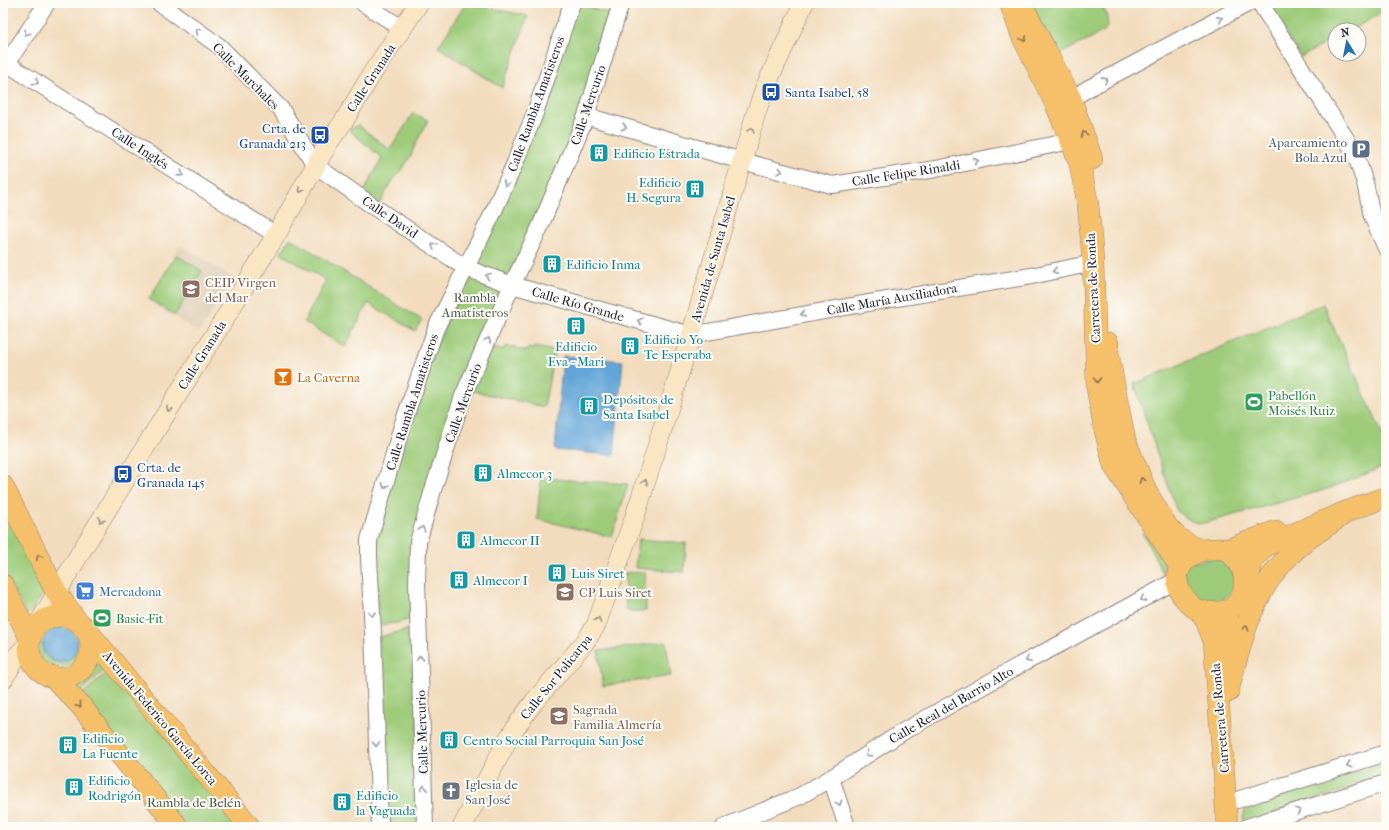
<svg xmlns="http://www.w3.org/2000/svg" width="1389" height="830" viewBox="0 0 1389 830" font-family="'IM FELL French Canon',serif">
  <rect width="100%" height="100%" fill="#fdfcf7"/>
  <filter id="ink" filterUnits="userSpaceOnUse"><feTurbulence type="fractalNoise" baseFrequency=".025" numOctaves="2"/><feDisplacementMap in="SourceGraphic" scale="8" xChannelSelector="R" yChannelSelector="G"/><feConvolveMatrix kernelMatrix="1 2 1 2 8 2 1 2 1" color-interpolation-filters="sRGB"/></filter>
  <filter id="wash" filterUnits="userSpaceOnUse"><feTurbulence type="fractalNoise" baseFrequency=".012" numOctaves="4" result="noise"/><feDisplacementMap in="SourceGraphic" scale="16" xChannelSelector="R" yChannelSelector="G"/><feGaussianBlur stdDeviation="0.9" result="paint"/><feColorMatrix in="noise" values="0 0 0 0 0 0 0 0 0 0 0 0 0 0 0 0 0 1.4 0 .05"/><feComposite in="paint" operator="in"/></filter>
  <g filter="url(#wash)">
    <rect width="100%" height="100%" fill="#f2dcbd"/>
    <polygon fill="#decdb2" points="180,245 234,278 199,332 148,301"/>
    <g fill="#9dcb79" stroke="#60765a" fill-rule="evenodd">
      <polygon points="466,3 528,16 502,88 438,47"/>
      <path d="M1027 3H1101C1105 13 1112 21 1104 31L1057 56Z"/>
      <polygon points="1271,3 1386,3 1386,11 1351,30 1335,30 1335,38 1301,57 1267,5"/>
      <polygon points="580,5 611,14 572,143 509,276 478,265 475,262 578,6"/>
      <polygon points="413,113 428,120 415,145 411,156 401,171 393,180 378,206 362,195 382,158 349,130 358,125 390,150"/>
      <polygon points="290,238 422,320 415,331 368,303 345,347 304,322 326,280 281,254"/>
      <polygon points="176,255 202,271 175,315 149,299"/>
      <polygon points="469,276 502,287 502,291 452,413 410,619 397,623 379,625 375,534 437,343"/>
      <path d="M1323 304 1386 442V466L1328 489 1201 524C1190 521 1183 518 1176 509L1134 384Z"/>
      <polygon points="505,346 516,347 516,349 527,351 528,348 534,349 534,347 555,351 544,407 469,390 485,349 504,349"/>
      <polygon points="541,478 628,484 612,537 537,519"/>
      <polygon points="3,506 46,590 30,613 26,613 3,571"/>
      <polygon points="1142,532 1152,541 1169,570 1168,583"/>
      <polygon points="638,539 686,543 684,572 635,568"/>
      <path d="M1228 555C1230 563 1234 572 1235 580 1236 592 1219 604 1208 604 1203 604 1196 600 1190 598L1181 565Z"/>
      <polygon points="645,572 646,611 626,611 625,573"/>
      <path d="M60 622C68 623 73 626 78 632 98 663 51 682 39 654 32 638 45 624 60 622ZM57 628C92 626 76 677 50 659 35 650 44 633 57 628Z"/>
      <polygon points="406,630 413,631 423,827 384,827 379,638 383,636"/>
      <polygon points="666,642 671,676 603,686 598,651"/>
      <path d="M103 663 109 666 78 694 75 687C77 678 93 663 103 663Z"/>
      <polygon points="112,668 241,827 187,827 80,696"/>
      <polygon points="1386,762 1386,777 1245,822 1243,817 1246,808"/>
    </g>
    <g fill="#64a5d8" stroke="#43648a">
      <polygon points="563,356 623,361 614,455 555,450"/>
      <circle cx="60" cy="645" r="17"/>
    </g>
  </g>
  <g filter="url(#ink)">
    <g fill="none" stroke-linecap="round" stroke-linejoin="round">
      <defs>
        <g id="tertiary">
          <polyline points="159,3 219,46 281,109 315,165 374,207 466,268 512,285 604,311 691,335 874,302 1031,276 1093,263"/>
          <polyline points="363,3 403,29"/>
          <polyline points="1260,3 1355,153 1365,183 1372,216 1386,248"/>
          <polyline points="3,61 276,235"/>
          <polyline points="7,63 47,3"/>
          <polyline points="1071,99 1089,88 1249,3"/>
          <polyline points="586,116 742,161 832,185 936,169 1071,141"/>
          <polyline points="831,778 847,827"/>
          <polyline points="1237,800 1386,753"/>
          <polyline points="380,827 373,632 369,558 369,540 402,426 436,328 492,215 515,163 535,113 572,3"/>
          <polyline points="425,827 417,584 418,542 433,490 463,396 512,285 540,227 586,116 621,3"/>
          <polyline points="724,827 800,796 831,778 904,731 1020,665 1064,642 1177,580"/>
          <polyline points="1247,827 1386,783"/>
        </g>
        <g id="secondary">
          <polyline points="37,626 79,555 276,235 329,142 344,121 373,72 419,3"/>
          <polyline points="3,680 17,656 30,642"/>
          <polyline points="462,827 507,741 518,724 534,702 585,642 596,625 634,519 655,453 691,335 756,113 764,90 804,3"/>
        </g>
        <g id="primary">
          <polyline points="1010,3 1022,36 1056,105 1079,161 1088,204 1093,261 1097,388 1104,427 1114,466 1180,567"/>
          <polyline points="1027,14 1071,99 1092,159"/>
          <polyline points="1108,343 1108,353 1125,440 1147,493 1168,528 1178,538 1201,551"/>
          <polyline points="3,486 56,592 77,621"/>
          <path d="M1213 549C1217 549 1222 548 1225 550 1228 550 1230 553 1232 555 1249 569 1249 599 1229 610 1222 613 1209 613 1201 611 1195 610 1191 606 1187 601 1169 583 1177 559 1201 551 1204 549 1209 549 1213 549Z"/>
          <polyline points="1226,550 1276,531"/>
          <polyline points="3,585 30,638"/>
          <polyline points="1245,585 1254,559 1265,546 1348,511 1386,497"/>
          <polyline points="1228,610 1228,662"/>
          <polyline points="1200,611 1207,623 1214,642 1224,774 1227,827"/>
          <circle cx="60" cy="647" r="31"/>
          <polyline points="85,628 250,827"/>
          <polyline points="52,676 81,706 178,827"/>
          <path d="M1228 692C1240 645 1251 596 1285 560 1303 540 1326 527 1348 511"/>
        </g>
      </defs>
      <use href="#tertiary" stroke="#8a7f7c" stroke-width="18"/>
      <use href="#secondary" stroke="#8a7f7c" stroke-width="20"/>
      <use href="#primary" stroke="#8a7f7c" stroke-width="22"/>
      <use href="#tertiary" stroke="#fff" stroke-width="16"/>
      <use href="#secondary" stroke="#fbe6c4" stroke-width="19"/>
      <use href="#primary" stroke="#f6c06b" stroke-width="21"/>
    </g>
    <defs><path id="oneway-chevron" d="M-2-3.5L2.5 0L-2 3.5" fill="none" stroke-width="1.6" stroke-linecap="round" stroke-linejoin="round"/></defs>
    <g stroke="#9c9ca7">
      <use href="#oneway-chevron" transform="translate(1220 19) rotate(-28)"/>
      <use href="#oneway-chevron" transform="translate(198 31) rotate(-144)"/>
      <use href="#oneway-chevron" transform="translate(27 33) rotate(124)"/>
      <use href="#oneway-chevron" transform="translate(1105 80) rotate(-28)"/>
      <use href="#oneway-chevron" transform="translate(36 82) rotate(33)"/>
      <use href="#oneway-chevron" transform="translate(624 127) rotate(16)"/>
      <use href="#oneway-chevron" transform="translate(976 161) rotate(-11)"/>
      <use href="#oneway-chevron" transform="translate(780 171) rotate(15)"/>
      <use href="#oneway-chevron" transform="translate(181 174) rotate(33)"/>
      <use href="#oneway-chevron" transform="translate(506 184) rotate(114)"/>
      <use href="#oneway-chevron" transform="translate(434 246) rotate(-147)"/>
      <use href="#oneway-chevron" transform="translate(1055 271) rotate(168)"/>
      <use href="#oneway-chevron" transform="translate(488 276) rotate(-159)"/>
      <use href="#oneway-chevron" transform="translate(803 314) rotate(170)"/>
      <use href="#oneway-chevron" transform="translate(640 321) rotate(-165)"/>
      <use href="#oneway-chevron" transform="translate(488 340) rotate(-66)"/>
      <use href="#oneway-chevron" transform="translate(385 486) rotate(106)"/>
      <use href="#oneway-chevron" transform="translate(422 529) rotate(-75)"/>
      <use href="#oneway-chevron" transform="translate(1143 599) rotate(151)"/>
      <use href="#oneway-chevron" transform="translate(372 614) rotate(87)"/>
      <use href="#oneway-chevron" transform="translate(420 658) rotate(-92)"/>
      <use href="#oneway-chevron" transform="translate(1028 660) rotate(153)"/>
      <use href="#oneway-chevron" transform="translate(376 744) rotate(88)"/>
      <use href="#oneway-chevron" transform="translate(868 754) rotate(148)"/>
      <use href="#oneway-chevron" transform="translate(1349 765) rotate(162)"/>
      <use href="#oneway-chevron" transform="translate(424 788) rotate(-92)"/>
      <use href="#oneway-chevron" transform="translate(839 803) rotate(72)"/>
      <use href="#oneway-chevron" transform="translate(1298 811) rotate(-18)"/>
    </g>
    <g stroke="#8c7153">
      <use href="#oneway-chevron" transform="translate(1024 39) rotate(65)"/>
      <use href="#oneway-chevron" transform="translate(1084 134) rotate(-108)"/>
      <use href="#oneway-chevron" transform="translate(1097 380) rotate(89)"/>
      <use href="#oneway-chevron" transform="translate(1142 480) rotate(-113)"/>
      <use href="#oneway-chevron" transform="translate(39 557) rotate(-117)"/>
      <use href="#oneway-chevron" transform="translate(1246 628) rotate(-72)"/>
      <use href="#oneway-chevron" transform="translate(79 705) rotate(49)"/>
    </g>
    <g stroke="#998e86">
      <use href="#oneway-chevron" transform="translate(751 130) rotate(-74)"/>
      <use href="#oneway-chevron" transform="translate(301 190) rotate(119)"/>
      <use href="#oneway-chevron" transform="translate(169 409) rotate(116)"/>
      <use href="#oneway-chevron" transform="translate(645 482) rotate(-72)"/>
      <use href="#oneway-chevron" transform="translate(101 520) rotate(122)"/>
      <use href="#oneway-chevron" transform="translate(598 620) rotate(-69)"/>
    </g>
  </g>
  <defs>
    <symbol id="bus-square" viewBox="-11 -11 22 22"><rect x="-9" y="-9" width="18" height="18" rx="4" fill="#1a4fb4" stroke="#fdfcf7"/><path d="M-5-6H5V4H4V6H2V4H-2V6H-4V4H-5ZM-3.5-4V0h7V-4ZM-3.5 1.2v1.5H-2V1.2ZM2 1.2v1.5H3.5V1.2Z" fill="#fff"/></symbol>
    <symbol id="parking-square" viewBox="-11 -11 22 22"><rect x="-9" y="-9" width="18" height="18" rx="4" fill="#5c6f8a" stroke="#fdfcf7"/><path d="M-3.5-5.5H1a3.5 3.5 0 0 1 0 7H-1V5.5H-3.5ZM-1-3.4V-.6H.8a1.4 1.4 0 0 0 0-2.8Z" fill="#fff"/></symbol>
    <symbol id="building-square" viewBox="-11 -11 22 22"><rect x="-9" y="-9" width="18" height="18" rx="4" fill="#0f9aa8" stroke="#fdfcf7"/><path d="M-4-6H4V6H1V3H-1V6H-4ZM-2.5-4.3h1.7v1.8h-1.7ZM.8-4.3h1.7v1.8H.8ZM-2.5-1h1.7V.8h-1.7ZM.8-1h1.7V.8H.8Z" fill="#fff"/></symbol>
    <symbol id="school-square" viewBox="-11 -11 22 22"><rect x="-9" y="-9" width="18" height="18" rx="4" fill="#8d6e63" stroke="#fdfcf7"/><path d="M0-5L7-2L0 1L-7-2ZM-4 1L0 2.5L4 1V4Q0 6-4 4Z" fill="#fff"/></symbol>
    <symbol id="bar-square" viewBox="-11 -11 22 22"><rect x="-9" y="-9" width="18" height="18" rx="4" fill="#e8710a" stroke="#fdfcf7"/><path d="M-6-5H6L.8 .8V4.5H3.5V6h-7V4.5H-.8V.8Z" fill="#fff"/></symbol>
    <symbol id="stadium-square" viewBox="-11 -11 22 22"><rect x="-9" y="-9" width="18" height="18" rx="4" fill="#2e9e5b" stroke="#fdfcf7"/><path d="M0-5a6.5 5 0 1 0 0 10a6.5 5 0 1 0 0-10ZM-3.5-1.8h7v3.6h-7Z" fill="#fff"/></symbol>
    <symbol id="supermarket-square" viewBox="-11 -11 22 22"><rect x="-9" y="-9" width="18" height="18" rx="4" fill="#3f7fe0" stroke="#fdfcf7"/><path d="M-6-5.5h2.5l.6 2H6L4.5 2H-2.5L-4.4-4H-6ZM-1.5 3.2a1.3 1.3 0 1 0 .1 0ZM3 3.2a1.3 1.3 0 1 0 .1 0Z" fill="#fff"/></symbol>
    <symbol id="church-square" viewBox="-11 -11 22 22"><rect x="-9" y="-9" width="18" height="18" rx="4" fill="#6b7280" stroke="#fdfcf7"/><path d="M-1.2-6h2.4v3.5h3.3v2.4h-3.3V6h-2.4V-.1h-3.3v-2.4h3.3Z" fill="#fff"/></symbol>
  </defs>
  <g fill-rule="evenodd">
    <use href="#bus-square" x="760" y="81" width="22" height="22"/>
    <use href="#bus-square" x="309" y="124" width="22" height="22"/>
    <use href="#parking-square" x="1350" y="138" width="22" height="22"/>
    <use href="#building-square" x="588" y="142" width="22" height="22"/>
    <use href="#building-square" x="684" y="178" width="22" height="22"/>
    <use href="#building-square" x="541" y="253" width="22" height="22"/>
    <use href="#school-square" x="180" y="278" width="22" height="22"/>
    <use href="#building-square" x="565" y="315" width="22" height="22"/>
    <use href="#building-square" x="619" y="335" width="22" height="22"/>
    <use href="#bar-square" x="272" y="366" width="22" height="22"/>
    <use href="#stadium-square" x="1243" y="391" width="22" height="22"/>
    <use href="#building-square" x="578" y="395" width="22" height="22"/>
    <use href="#building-square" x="472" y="462" width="22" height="22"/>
    <use href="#bus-square" x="112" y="463" width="22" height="22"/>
    <use href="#building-square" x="455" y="529" width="22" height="22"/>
    <use href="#building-square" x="546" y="562" width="22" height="22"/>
    <use href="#building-square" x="448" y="569" width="22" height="22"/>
    <use href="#supermarket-square" x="74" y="580" width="22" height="22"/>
    <use href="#school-square" x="554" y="581" width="22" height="22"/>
    <use href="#stadium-square" x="91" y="607" width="22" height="22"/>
    <use href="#school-square" x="548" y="705" width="22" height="22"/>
    <use href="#building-square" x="438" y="729" width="22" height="22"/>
    <use href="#building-square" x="57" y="734" width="22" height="22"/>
    <use href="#building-square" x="63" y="776" width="22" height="22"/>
    <use href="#church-square" x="440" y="780" width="22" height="22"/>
    <use href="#building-square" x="331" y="791" width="22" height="22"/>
  </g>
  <g text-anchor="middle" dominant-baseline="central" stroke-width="4" stroke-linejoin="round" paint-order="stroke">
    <g font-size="13" fill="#22223b" stroke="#fdfcf7">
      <text transform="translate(246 76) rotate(45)">Calle Marchales</text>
      <text transform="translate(371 78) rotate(-57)">Calle Granada</text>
      <text transform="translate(536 104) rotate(-70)">Calle Rambla Amatisteros</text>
      <text transform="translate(588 105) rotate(-71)">Calle Mercurio</text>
      <text transform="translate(140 148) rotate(33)">Calle Inglés</text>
      <text transform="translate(906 173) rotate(-9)">Calle Felipe Rinaldi</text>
      <text transform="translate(390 217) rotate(34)">Calle David</text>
      <text transform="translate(713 259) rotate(-74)">Avenida de Santa Isabel</text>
      <text transform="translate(1093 288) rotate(-93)">Carretera de Ronda</text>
      <text transform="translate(892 299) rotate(-10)">Calle María Auxiliadora</text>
      <text transform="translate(578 304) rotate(16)">Calle Río Grande</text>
      <text transform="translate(202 355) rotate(-58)">Calle Granada</text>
      <text transform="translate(412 402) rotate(-72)">Calle Rambla Amatisteros</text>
      <text transform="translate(463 403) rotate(-70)">Calle Mercurio</text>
      <text transform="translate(556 677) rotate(-51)">Calle Sor Policarpa</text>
      <text transform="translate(951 705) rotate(-30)">Calle Real del Barrio Alto</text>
      <text transform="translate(160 718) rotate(50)">Avenida Federico García Lorca</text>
      <text transform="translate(1220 718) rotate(-95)">Carretera de Ronda</text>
      <text transform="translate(422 732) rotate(-92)">Calle Mercurio</text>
    </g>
    <g font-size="13" fill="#164399" stroke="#fdfcf7" text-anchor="start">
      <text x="785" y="92">Santa Isabel, 58</text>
      <text x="306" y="128" text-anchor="end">Crta. de<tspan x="306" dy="15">Granada 213</tspan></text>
      <text x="137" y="467">Crta. de<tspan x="137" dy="15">Granada 145</tspan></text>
    </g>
    <g font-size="13" fill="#4e5e75" stroke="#fdfcf7" text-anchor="end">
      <text x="1347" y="142">Aparcamiento<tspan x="1347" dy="15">Bola Azul</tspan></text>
    </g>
    <g font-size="13" fill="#0d838f" stroke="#fdfcf7" text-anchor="start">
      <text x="613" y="153">Edificio Estrada</text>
      <text x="681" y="182" text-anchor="end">Edificio<tspan x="681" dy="15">H. Segura</tspan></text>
      <text x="566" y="264">Edificio Inma</text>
      <text x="644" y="339">Edificio Yo<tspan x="644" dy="15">Te Esperaba</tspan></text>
      <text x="576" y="346" text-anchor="middle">Edificio<tspan x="576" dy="15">Eva - Mari</tspan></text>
      <text x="603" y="399">Depósitos de<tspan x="603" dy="15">Santa Isabel</tspan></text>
      <text x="497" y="473">Almecor 3</text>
      <text x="480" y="540">Almecor II</text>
      <text x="571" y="573">Luis Siret</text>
      <text x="473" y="580">Almecor I</text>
      <text x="82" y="738">Edificio<tspan x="82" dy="15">La Fuente</tspan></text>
      <text x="463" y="740">Centro Social Parroquia San José</text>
      <text x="88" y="780">Edificio<tspan x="88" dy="15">Rodrigón</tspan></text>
      <text x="356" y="795">Edificio<tspan x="356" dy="15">la Vaguada</tspan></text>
    </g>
    <g font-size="13" fill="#785e54" stroke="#fdfcf7" text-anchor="start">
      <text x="205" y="282">CEIP Virgen<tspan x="205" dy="15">del Mar</tspan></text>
      <text x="579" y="592">CP Luis Siret</text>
      <text x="573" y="709">Sagrada<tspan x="573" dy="15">Familia Almería</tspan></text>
    </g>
    <g font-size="13" fill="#4d5d51" stroke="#fdfcf7">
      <text x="475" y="297">Rambla<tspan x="475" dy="15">Amatisteros</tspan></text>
      <text x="194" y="802">Rambla de Belén</text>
    </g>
    <g font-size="13" fill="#c56008" stroke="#fdfcf7" text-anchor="start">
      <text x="297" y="377">La Caverna</text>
    </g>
    <g font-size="13" fill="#27864d" stroke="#fdfcf7" text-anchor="start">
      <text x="1268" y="395">Pabellón<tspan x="1268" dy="15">Moisés Ruiz</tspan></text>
      <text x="116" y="618">Basic-Fit</text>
    </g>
    <g font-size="13" fill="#366cbe" stroke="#fdfcf7" text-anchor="start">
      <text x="99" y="591">Mercadona</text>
    </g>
    <g font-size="13" fill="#5b616d" stroke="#fdfcf7" text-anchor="start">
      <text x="465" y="784">Iglesia de<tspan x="465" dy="15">San José</tspan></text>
    </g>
  </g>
  <rect width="1389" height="830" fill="none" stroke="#fdfcf7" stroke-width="16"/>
  <g transform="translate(1347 42) rotate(350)"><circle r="19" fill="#fdfcf7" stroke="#a5a5ac"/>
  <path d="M0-3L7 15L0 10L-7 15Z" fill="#1f6fb2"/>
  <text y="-6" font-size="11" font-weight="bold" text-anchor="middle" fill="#22223b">N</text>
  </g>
</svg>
